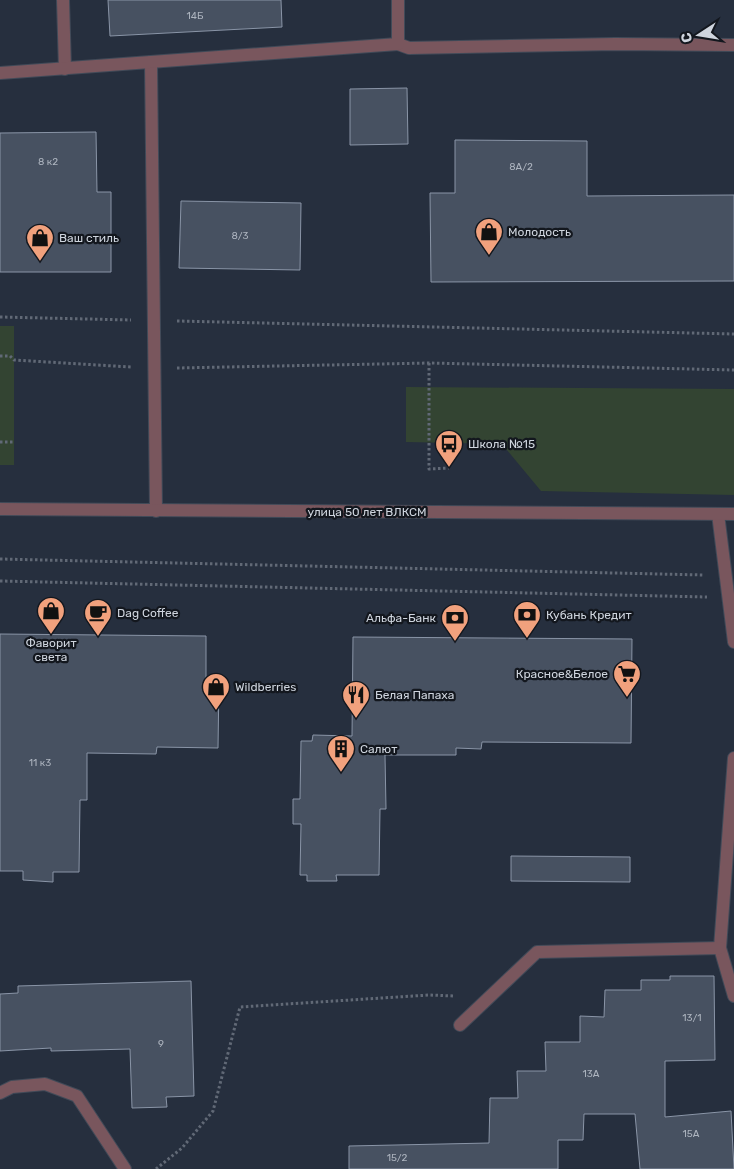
<svg xmlns="http://www.w3.org/2000/svg" width="734" height="1169" viewBox="0 0 734 1169" font-family="Rubik,sans-serif">
  <rect width="100%" height="100%" fill="#262f3e"/>
  <g fill="#334432">
    <rect x="0" y="326" width="14" height="139"/>
    <polygon points="406,387 734,389 734,495 541,491 502,444 406,442"/>
  </g>
  <g fill="#475161" stroke="#8a95a7">
    <polygon points="108,0 281,0 282,27 110,36"/>
    <polygon points="407,88 408,144 350,145 350,89"/>
    <polygon points="96,132 97,192 111,192 111,272 0,272 0,133"/>
    <polygon points="455,140 587,141 587,196 734,195 734,281 431,282 430,193 455,193"/>
    <polygon points="181,201 301,203 300,270 179,268"/>
    <polygon points="0,634 206,636 206,681 219,681 218,748 157,747 156,754 87,753 87,800 80,800 79,872 53,872 53,882 23,880 23,871 0,871"/>
    <polygon points="353,637 632,639 631,743 482,742 481,749 456,748 456,755 385,755 386,809 380,809 379,875 336,875 337,881 307,881 307,875 300,875 301,824 293,824 293,799 300,799 301,741 312,741 313,735 352,736"/>
    <polygon points="511,856 630,857 630,882 511,881"/>
    <polygon points="670,976 714,976 715,1060 665,1061 665,1117 731,1111 734,1169 640,1169 635,1114 584,1114 583,1140 558,1140 558,1169 349,1169 349,1146 489,1143 490,1098 518,1098 517,1071 546,1071 545,1042 580,1042 580,1016 604,1017 605,990 641,990 641,980 670,980"/>
    <polygon points="191,981 194,1096 166,1097 167,1107 132,1108 130,1049 51,1051 51,1048 0,1051 0,994 18,993 18,986"/>
  </g>
  <g fill="none" stroke-linecap="round" stroke-linejoin="round">
    <defs>
      <g id="service">
        <polyline points="63,0 65,69"/>
        <polyline points="398,44 409,48 615,44 734,45"/>
        <polyline points="151,62 156,511"/>
        <polyline points="0,73 398,44 398,0"/>
        <polyline points="718,514 734,642"/>
        <polyline points="734,758 720,948 734,996"/>
        <polyline points="460,1025 537,952 720,948"/>
        <polyline points="0,1093 12,1087 45,1084 77,1096 125,1169"/>
      </g>
      <polyline id="tertiary" points="0,509 734,514"/>
    </defs>
    <use href="#service" stroke="#414a58" stroke-width="14"/>
    <use href="#tertiary" stroke="#414a58" stroke-width="14"/>
    <g stroke="#616976" stroke-width="3" stroke-dasharray="2.5 2.5" stroke-linecap="butt">
      <polyline points="0,317 131,320"/>
      <polyline points="177,321 734,334"/>
      <polyline points="0,356 10,356 14,360 131,367"/>
      <polyline points="429,363 429,469 449,468"/>
      <polyline points="177,368 429,363 734,370"/>
      <polyline points="0,442 14,442"/>
      <polyline points="0,559 703,575"/>
      <polyline points="0,581 707,597"/>
      <polyline points="156,1169 182,1148 213,1111 240,1007 429,995 455,996"/>
    </g>
    <use href="#service" stroke="#79565d" stroke-width="12"/>
    <use href="#tertiary" stroke="#79565d" stroke-width="12"/>
  </g>
  <defs>
    <symbol id="shop-pin" viewBox="-11 -11 22 30"><path d="M0 17L-7.5 6A9.5 9.5 0 1 1 7.5 6Z" fill="#f1a17d" stroke="#13171e"/><path d="M-5-2.5h2.3a2.7 3.5 0 0 1 5.4 0H5L5.5 6h-11ZM-1.5-2.5h3a1.5 2.3 0 0 0-3 0Z" fill="#111"/></symbol>
    <symbol id="bus-pin" viewBox="-11 -11 22 30"><path d="M0 17L-7.5 6A9.5 9.5 0 1 1 7.5 6Z" fill="#f1a17d" stroke="#13171e"/><path d="M-5-6H5V4H4V6H2V4H-2V6H-4V4H-5ZM-3.5-4V0h7V-4ZM-3.5 1.2v1.5H-2V1.2ZM2 1.2v1.5H3.5V1.2Z" fill="#111"/></symbol>
    <symbol id="cafe-pin" viewBox="-11 -11 22 30"><path d="M0 17L-7.5 6A9.5 9.5 0 1 1 7.5 6Z" fill="#f1a17d" stroke="#13171e"/><path d="M-5.5-4.5H6V0H3Q3 3.5 0 3.5H-2.5Q-5.5 3.5-5.5 0ZM3-3.2v2h1.7v-2ZM-6 4.5H4V6H-6Z" fill="#111"/></symbol>
    <symbol id="bank-pin" viewBox="-11 -11 22 30"><path d="M0 17L-7.5 6A9.5 9.5 0 1 1 7.5 6Z" fill="#f1a17d" stroke="#13171e"/><path d="M-6-4H6V4H-6ZM0-2.3a2.3 2.3 0 1 0 0 4.6a2.3 2.3 0 1 0 0-4.6Z" fill="#111"/></symbol>
    <symbol id="supermarket-pin" viewBox="-11 -11 22 30"><path d="M0 17L-7.5 6A9.5 9.5 0 1 1 7.5 6Z" fill="#f1a17d" stroke="#13171e"/><path d="M-6-5.5h2.5l.6 2H6L4.5 2H-2.5L-4.4-4H-6ZM-1.5 3.2a1.3 1.3 0 1 0 .1 0ZM3 3.2a1.3 1.3 0 1 0 .1 0Z" fill="#111"/></symbol>
    <symbol id="restaurant-pin" viewBox="-11 -11 22 30"><path d="M0 17L-7.5 6A9.5 9.5 0 1 1 7.5 6Z" fill="#f1a17d" stroke="#13171e"/><path d="M-5-6h1v4h1v-4h1v4h1v-4h1v5L-1.5 .5V6h-2V.5L-5-1ZM5-6V6H3V1.5H1.5Q1.5-4 5-6Z" fill="#111"/></symbol>
    <symbol id="building-pin" viewBox="-11 -11 22 30"><path d="M0 17L-7.5 6A9.5 9.5 0 1 1 7.5 6Z" fill="#f1a17d" stroke="#13171e"/><path d="M-4-6H4V6H1V3H-1V6H-4ZM-2.5-4.3h1.7v1.8h-1.7ZM.8-4.3h1.7v1.8H.8ZM-2.5-1h1.7V.8h-1.7ZM.8-1h1.7V.8H.8Z" fill="#111"/></symbol>
  </defs>
  <g fill-rule="evenodd">
    <use href="#shop-pin" x="473" y="216" width="32" height="43"/>
    <use href="#shop-pin" x="24" y="222" width="32" height="43"/>
    <use href="#bus-pin" x="433" y="428" width="32" height="43"/>
    <use href="#shop-pin" x="35" y="595" width="32" height="43"/>
    <use href="#cafe-pin" x="82" y="597" width="32" height="43"/>
    <use href="#bank-pin" x="511" y="599" width="32" height="43"/>
    <use href="#bank-pin" x="439" y="602" width="32" height="43"/>
    <use href="#supermarket-pin" x="611" y="658" width="32" height="43"/>
    <use href="#shop-pin" x="200" y="671" width="32" height="43"/>
    <use href="#restaurant-pin" x="340" y="679" width="32" height="43"/>
    <use href="#building-pin" x="325" y="733" width="32" height="43"/>
  </g>
  <g text-anchor="middle" dominant-baseline="central" stroke-width="4.5" stroke-linejoin="round" paint-order="stroke">
    <g font-size="10" fill="#adb4bf">
      <text x="195" y="16">14Б</text>
      <text x="48" y="162">8 к2</text>
      <text x="521" y="167">8А/2</text>
      <text x="240" y="236">8/3</text>
      <text x="40" y="763">11 к3</text>
      <text x="692" y="1018">13/1</text>
      <text x="161" y="1044">9</text>
      <text x="591" y="1074">13А</text>
      <text x="691" y="1134">15А</text>
      <text x="397" y="1158">15/2</text>
    </g>
    <g font-size="12" fill="#cfd5de" stroke="#13171e" text-anchor="start">
      <text x="508" y="232">Молодость</text>
      <text x="59" y="238">Ваш стиль</text>
      <text x="468" y="444">Школа №15</text>
      <text x="117" y="613">Dag Coffee</text>
      <text x="546" y="615">Кубань Кредит</text>
      <text x="436" y="618" text-anchor="end">Альфа-Банк</text>
      <text x="51" y="643" text-anchor="middle">Фаворит<tspan x="51" dy="14">света</tspan></text>
      <text x="608" y="674" text-anchor="end">Красное&amp;Белое</text>
      <text x="235" y="687">Wildberries</text>
      <text x="375" y="695">Белая Папаха</text>
      <text x="360" y="749">Салют</text>
    </g>
    <g font-size="12" fill="#cfd5de" stroke="#13171e">
      <text x="367" y="512">улица 50 лет ВЛКСМ</text>
    </g>
  </g>
  <g transform="translate(699 35) rotate(258)" stroke="#13171e" stroke-width="4" paint-order="stroke">
  <path d="M0-4L9 19L0 12L-9 19Z" fill="#cfd5de"/>
  <text y="-8" font-size="14" font-weight="bold" text-anchor="middle" fill="#cfd5de">С</text>
  </g>
</svg>
